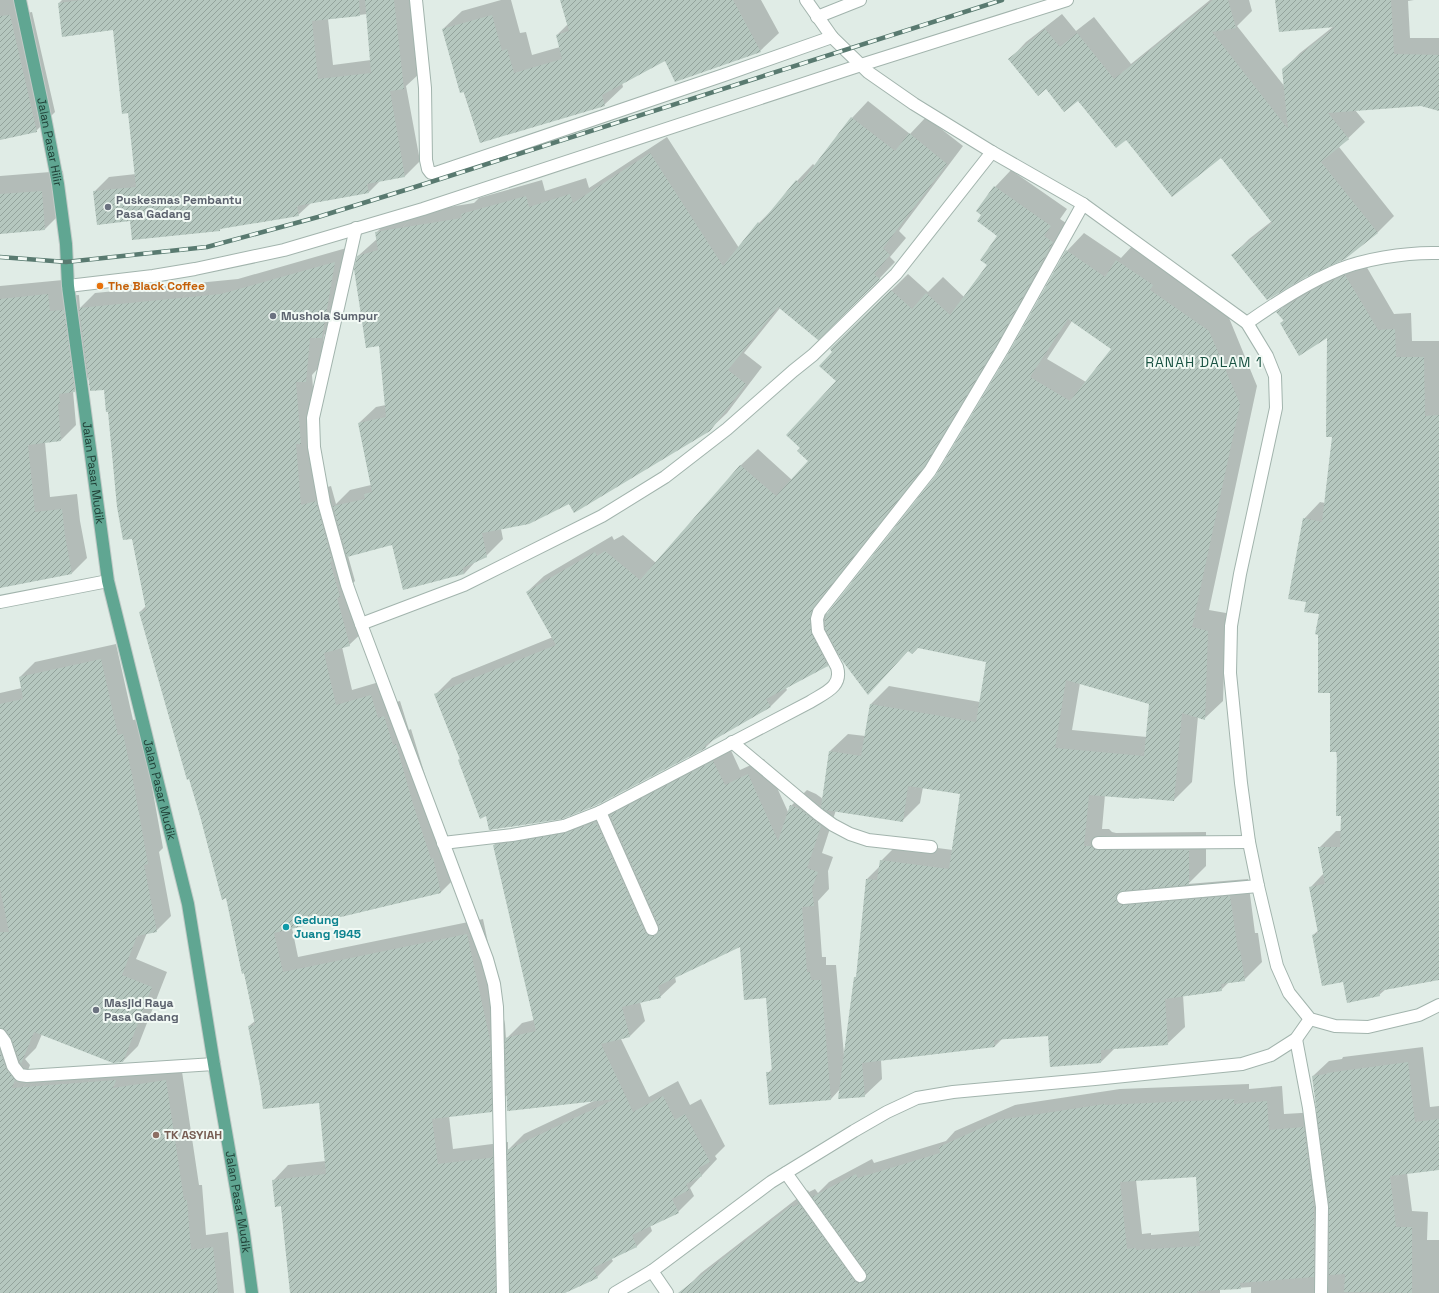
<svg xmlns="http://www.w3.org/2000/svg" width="1439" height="1293" viewBox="0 0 1439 1293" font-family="'Space Grotesk',sans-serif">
  <defs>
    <pattern id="building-hatch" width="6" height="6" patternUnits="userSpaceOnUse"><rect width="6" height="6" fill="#b5c7bf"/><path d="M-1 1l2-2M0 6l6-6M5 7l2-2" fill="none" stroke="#93a39c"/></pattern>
  </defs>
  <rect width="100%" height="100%" fill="#e0ece6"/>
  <g fill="#0003" fill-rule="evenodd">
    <polygon points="0,0 17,0 21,14 32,12 55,112 36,131 0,139"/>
    <path d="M62 0H411L419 74 406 86 420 161 405 176 380 181 369 192 311 203 298 215 221 228 220 230 131 220 94 192 109 177 136 174 129 112 114 29 59 3ZM367 14 371 60 333 65 328 19Z"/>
    <polygon points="501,0 511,0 520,33 526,32 532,55 560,47 557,35 568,24 561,0 761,0 779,33 760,51 665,59 622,83 623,87 604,105 480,142 443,29 462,11"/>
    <polygon points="1210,0 1249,0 1252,11 1237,26 1285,87 1283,70 1300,53 1334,26 1276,0 1414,0 1408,1 1410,38 1439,38 1439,110 1421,105 1355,110 1365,122 1339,147 1394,216 1378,232 1345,258 1233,255 1249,239 1272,221 1221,157 1126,138 1078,100 1046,88 1010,59 1026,42 1062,14 1076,31 1094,17 1131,64"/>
    <path d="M868 101 910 134 926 117 963 146 899 231 906 238 890 257 895 262 879 279 780 308 744 353 762 367 727 413 709 430 569 503 501 529 503 539 486 556 476 561 464 574 392 544 348 556 355 581 353 583 365 630 349 645 342 647 352 690 386 680 393 703 400 701 409 730 411 729 456 877 441 892 292 928 298 957 483 919 505 1024 506 1039 522 1023 534 1020 494 845 509 830 582 818 612 807 614 812 626 800 729 746 740 770 764 759 789 814 791 806 807 790 816 794 823 799 830 751 848 734 865 736 871 704 889 686 980 702 987 662 918 647 909 650 868 693 840 653 828 665 786 688 787 690 770 707 714 739 706 747 596 804 487 815 460 759 435 695 452 678 553 637 527 592 544 576 612 536 614 540 623 535 656 563 741 465 758 449 792 480 809 461 837 381 834 351 848 333 908 274 928 292 943 277 964 297 988 264 998 235 982 215 995 187 1011 170 1067 209 1060 219 1069 225 940 449 826 602 827 616 937 475 1009 354 1067 251 1084 233 1121 258 1135 243 1227 313 1257 386 1209 610 1226 613 1223 701 1205 718 1198 716 1192 782 1174 800 1105 795 1102 829H1109L1112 832 1116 833 1206 832V866L1188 884 1248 879 1255 933H1258L1262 962 1244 980 1229 982 1221 990 1183 995 1185 1027 1167 1044 1115 1048 1101 1062 1051 1066 1049 1035 1002 1039 995 1046 881 1060 882 1079 864 1096 840 1089 831 1099 768 1073 773 1068 767 997 740 946 675 977 676 982 660 997 640 1002 645 1021 630 1036 621 1039 649 1097 678 1081 690 1105 701 1099 725 1146 715 1156 717 1159 690 1188 694 1196 678 1212 650 1225 652 1231 637 1246 611 1258 613 1261 597 1277 562 1293H291L281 1205 273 1181 288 1165 326 1161 320 1101 261 1085 249 1026 255 1021 227 897 201 816 140 612 147 605 105 389 89 377 74 391H73L76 425 61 440 45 442 50 497 77 494 80 521 87 558 72 573 0 587V286L63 280 64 296 79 295 80 308 95 293 238 279 350 247 337 321 324 335 321 365 312 375 316 427 317 490 331 486 336 504 350 490 371 485 359 423 376 407 386 405 380 345 358 256 377 239 376 233 393 216 474 203 479 198 542 180 545 191 586 178 589 188 667 137 739 248 759 223 776 206 797 181 813 164 815 166 852 118ZM1072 321 1113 349 1086 382 1047 359ZM1080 683 1150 703 1147 737 1072 730ZM923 787 961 793 953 850 899 843 881 861 880 866 867 879 857 975 855 978 844 1055 836 965H826V957H822L818 901 829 889 828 871 833 857 822 853 836 810 902 821 920 803ZM507 1095 596 1100 524 1134 508 1150V1142L453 1149 449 1116 491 1111Z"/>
    <polygon points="63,171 66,208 45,229 0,233 0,176"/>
    <polygon points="1362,259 1394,314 1411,313 1412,341 1439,341 1439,978 1386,989 1379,995 1344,981 1313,935 1319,930 1310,888 1324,873 1320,847 1336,831 1342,831 1342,815 1331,692 1320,614 1307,602 1304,519 1320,502 1325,503 1333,436 1328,336 1281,323 1284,320 1278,312 1294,296"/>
    <polygon points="116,644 133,720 138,719 147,759 163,848 159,852 171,916 156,931 147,933 136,959 167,972 138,1046 123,1061 42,1034 36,1048 25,1059 30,1065 27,1073 181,1065 199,1185 202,1185 206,1235 228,1232 234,1293 8,1293 0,1283 0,693 22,688 20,677 35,662"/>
    <path d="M1423 1047 1430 1107 1439 1106V1149L1407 1173 1412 1211 1428 1212 1427 1240H1439V1293H1251V1287L1220 1289V1293H689L686 1288 701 1273 808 1190 809 1192 815 1189 818 1193 829 1182 872 1159 874 1163 946 1141 955 1131 1015 1105 1120 1089 1249 1084V1089L1282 1086 1284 1114 1318 1112 1313 1076 1329 1061 1342 1059 1343 1057ZM1197 1176 1200 1231 1151 1235V1233L1142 1234 1136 1180Z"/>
  </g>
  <g fill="url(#building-hatch)" fill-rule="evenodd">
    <polygon points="82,0 359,0 360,16 312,21 318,79 371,73 365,0 394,0 404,89 390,91 405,177 367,184 369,193 297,206 299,216 220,229 220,231 132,240 130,221 97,225 93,191 136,187 128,113 122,114 113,30 62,37 58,3"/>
    <polygon points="560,0 733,0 761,52 675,82 665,61 602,95 605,106 480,143 464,92 460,93 442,29 492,15 502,51 507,49 514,73 562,59 556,35 569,31"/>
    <polygon points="1213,0 1228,0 1236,28 1212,32 1288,129 1282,69 1335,27 1279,32 1275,0 1391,0 1394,54 1439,55 1439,111 1421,106 1328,113 1349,139 1321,162 1378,233 1345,259 1306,277 1267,300 1231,255 1272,223 1221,158 1172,197 1126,140 1116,148 1078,101 1064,112 1046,89 1038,96 1008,59 1045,29 1060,47 1077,33 1114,79"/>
    <polygon points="10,15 37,132 0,140 0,16"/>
    <polygon points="851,117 895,151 909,133 947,164 883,248 890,255 874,274 880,279 818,340 778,307 728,370 746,384 710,431 574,513 569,504 529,524 482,533 487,557 463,568 464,574 403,590 392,545 347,557 333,506 365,499 364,494 372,492 358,423 386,417 379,346 366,348 354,269 357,256 378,250 375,232 462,218 461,214 526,196 529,207 570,194 573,203 650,153 723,266 758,222 760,224 796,180 800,184"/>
    <polygon points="994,186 1051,226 1044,236 1053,242 996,346 924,467 813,608 810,619 811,632 828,666 766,699 771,707 705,745 706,748 597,805 562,819 489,830 486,816 480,819 458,760 460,759 434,694 556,645 526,592 595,552 597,556 605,551 640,580 740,465 776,496 808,461 797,451 800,448 786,435 836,381 819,366 832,352 830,349 891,290 912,309 926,293 950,315 987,265 980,260 997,236 977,221 981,215 976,211"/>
    <polygon points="42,191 45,230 0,234 0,194"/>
    <path d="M1066 250 1105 277 1116 260 1153 285 1150 290 1209 331 1240 404 1192 627 1208 631 1205 720 1182 713 1174 801 1139 798V799L1089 795 1084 846H1091L1094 849 1098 850H1189V885L1122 891 1116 895 1117 902 1120 905H1124L1230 896 1238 951 1240 950 1245 981 1221 984 1222 991 1165 999 1168 1045 1101 1050V1063L1050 1067 1048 1036 994 1040 995 1047 862 1063 865 1097 838 1099 854 977H856L866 879 877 880 880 860 949 869 960 794 908 786 903 822 825 810 821 807 829 751 861 756 870 704 976 722 986 662 918 648 912 654 908 651 868 695 841 659 825 629V620L826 615 936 475 1008 354ZM1068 319 1111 349 1070 401 1030 377ZM1066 680 1149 704 1144 756 1055 748Z"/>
    <polygon points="335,262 322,338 310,338 306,382 296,382 301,444 296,444 301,505 316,501 332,561 330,562 340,597 337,598 350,646 324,653 336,705 371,695 378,718 384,716 393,745 396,744 413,804 431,859 433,858 441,893 274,933 283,972 467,934 490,1040 492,1112 432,1119 438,1164 489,1158 493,1157 496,1293 290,1293 281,1206 275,1207 272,1180 326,1174 319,1103 263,1109 260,1086 248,1026 255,1025 244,973 242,974 226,898 222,900 200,816 189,779 187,780 139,612 146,610 132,539 123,540 117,507 108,412 106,412 104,390 90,391 79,308 221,294"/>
    <polygon points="1345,275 1378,330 1395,329 1396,357 1424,357 1425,416 1439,415 1439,980 1379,991 1380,996 1347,1003 1343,982 1322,986 1312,935 1318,933 1309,887 1325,884 1318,847 1340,847 1341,816 1336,816 1337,752 1330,752 1330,693 1318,693 1318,635 1315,634 1319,614 1304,612 1306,602 1288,599 1303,518 1322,522 1332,437 1326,437 1327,338 1299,356 1280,323 1284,321 1276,312 1313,290"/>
    <polygon points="48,294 50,311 64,310 75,392 59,394 60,404 58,404 61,441 28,445 35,512 62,509 65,536 72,574 0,588 0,299"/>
    <polygon points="101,659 118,735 123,734 132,775 148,864 144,865 157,932 137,936 122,975 152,987 123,1062 113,1063 34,1032 21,1064 11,1038 6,1030 0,1028 0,932 9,932 0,888 0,704 23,699 19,677"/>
    <polygon points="713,761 725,785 748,774 778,841 790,805 800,809 821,826 807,868 818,872 812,888 814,906 802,907 807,972 810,972 811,980 821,980 831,1100 769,1105 766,1072 772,1072 766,998 744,1000 740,947 658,986 661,998 622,1007 630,1037 601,1044 633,1112 663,1096 675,1120 685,1114 710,1162 698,1168 702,1176 686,1184 689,1190 672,1199 679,1213 632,1235 637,1247 593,1268 598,1278 565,1293 510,1293 507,1150 615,1099 507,1111 505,1038 536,1031 493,845 565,833 596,822 645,932 648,935 655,936 658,933 659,926 610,815"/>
    <polygon points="0,1051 6,1069 15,1080 12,1088 116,1080 113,1088 166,1080 184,1200 187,1200 191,1250 213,1247 218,1293 0,1293"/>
    <polygon points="1408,1062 1415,1122 1439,1119 1439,1170 1390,1176 1396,1227 1412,1227 1412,1293 1344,1292 1345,1274 1329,1275 1329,1206 1312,1076 1327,1074 1327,1073"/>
    <path d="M1234 1099V1104L1267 1101 1269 1130 1304 1127 1314 1207V1277L1240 1283 1241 1289 1197 1291V1293H678L792 1205 793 1207 799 1204 854 1280 857 1283 864 1282 867 1279 866 1272 812 1197 856 1174 858 1178 940 1153 939 1147 999 1120 1105 1104V1105ZM1196 1177 1200 1246 1136 1250V1248L1127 1249 1120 1182Z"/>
  </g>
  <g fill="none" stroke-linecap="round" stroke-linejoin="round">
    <defs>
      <g id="minor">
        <polyline points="416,0 425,88 426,160 428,169 431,173 436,173 724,75 832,37"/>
        <polyline points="806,0 832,37 868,72 914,104 992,152 1083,204 1247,323 1267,356 1275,376 1276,408 1240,574 1231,626 1230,673 1241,783 1249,842 1258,886 1277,966 1289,993 1310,1019 1335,1026 1368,1027 1419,1015 1439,1005"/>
        <polyline points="817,17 860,0"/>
        <polyline points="356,228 313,418 314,447 324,503 347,585 361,624 487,959 494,984 497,1007 503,1293"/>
        <polyline points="68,286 153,276 195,269 284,250 423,209 861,65 1067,0"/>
        <path d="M1247 323C1274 304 1301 286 1331 273 1360 259 1407 252 1439 253"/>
        <polyline points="0,602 108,581"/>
        <polyline points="361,624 464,585 602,516 665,477 727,429 793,371 813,355 896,274 992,152"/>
        <polyline points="732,742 818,814 833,825 850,834 868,840 931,847"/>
        <polyline points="600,812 652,929"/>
        <path d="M443 843 512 835 564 826 600 812 810 702C824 693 843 687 837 667L818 631 817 619 819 612 930 471 1002 350 1083 204"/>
        <polyline points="1098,843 1249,842"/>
        <polyline points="1123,898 1258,886"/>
        <polyline points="0,1035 5,1042 13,1066 20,1075 27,1076 214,1064"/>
        <polyline points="1296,1039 1309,1108 1322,1207 1321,1293"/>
        <polyline points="786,1173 860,1276"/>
        <polyline points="652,1271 667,1293"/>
        <polyline points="615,1293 652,1271 771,1182 854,1131 887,1112 917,1098 953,1092 1095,1079 1242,1064 1271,1055 1296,1039 1310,1019"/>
      </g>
      <g id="major">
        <path id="s1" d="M20 0 44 112 58 184 66 244 68 286 108 581 188 904 214 1064 244 1234 252 1293"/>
      </g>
    </defs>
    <use href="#minor" stroke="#a2b4ad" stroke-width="14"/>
    <use href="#major" stroke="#c0c9c6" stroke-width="14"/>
    <use href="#minor" stroke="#fff" stroke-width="12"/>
    <use href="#major" stroke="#60a692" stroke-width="12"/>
    <defs>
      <polyline id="rail" points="0,257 66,262 207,247 318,217 415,187 1002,0"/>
    </defs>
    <use href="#rail" stroke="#597a70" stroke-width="4.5"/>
    <use href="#rail" stroke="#f1f9f4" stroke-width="3" stroke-dasharray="9" stroke-linecap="butt"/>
  </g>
  <g fill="#6b7280" stroke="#f1f9f4" stroke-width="1.5">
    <circle cx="108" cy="207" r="4"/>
    <circle cx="273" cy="316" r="4"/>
    <circle cx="96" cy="1010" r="4"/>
  </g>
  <circle fill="#e8710a" stroke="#f1f9f4" stroke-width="1.5" cx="100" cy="286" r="4"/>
  <circle fill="#0f9aa8" stroke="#f1f9f4" stroke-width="1.5" cx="286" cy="927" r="4"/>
  <circle fill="#8d6e63" stroke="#f1f9f4" stroke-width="1.5" cx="156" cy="1135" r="4"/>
  <g text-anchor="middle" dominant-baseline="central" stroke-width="4" stroke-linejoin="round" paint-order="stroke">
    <g font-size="12" fill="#1f3e35" stroke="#f1f9f4">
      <text stroke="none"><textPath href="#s1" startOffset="145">Jalan Pasar Hilir</textPath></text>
      <text stroke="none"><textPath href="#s1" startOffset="479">Jalan Pasar Mudik</textPath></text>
      <text stroke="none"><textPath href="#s1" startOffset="803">Jalan Pasar Mudik</textPath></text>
      <text stroke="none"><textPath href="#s1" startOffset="1223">Jalan Pasar Mudik</textPath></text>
    </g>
    <g font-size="12" font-weight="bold" fill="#5b616d" stroke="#f1f9f4" text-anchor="start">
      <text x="116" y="200">Puskesmas Pembantu<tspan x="116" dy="14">Pasa Gadang</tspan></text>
      <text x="281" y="316">Mushola Sumpur</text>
      <text x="104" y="1003">Masjid Raya<tspan x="104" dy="14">Pasa Gadang</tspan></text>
    </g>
    <g font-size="12" font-weight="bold" fill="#c56008" stroke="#f1f9f4" text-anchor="start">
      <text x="108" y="286">The Black Coffee</text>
    </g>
    <g font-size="12" font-weight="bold" fill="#0d838f" stroke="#f1f9f4" text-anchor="start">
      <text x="294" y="920">Gedung<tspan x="294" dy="14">Juang 1945</tspan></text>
    </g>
    <g font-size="12" font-weight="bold" fill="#785e54" stroke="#f1f9f4" text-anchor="start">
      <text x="164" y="1135">TK ASYIAH</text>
    </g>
    <g font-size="14" letter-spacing="1" fill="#195242" stroke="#f1f9f4">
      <text x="1204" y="362">RANAH DALAM 1</text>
    </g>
  </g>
</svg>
